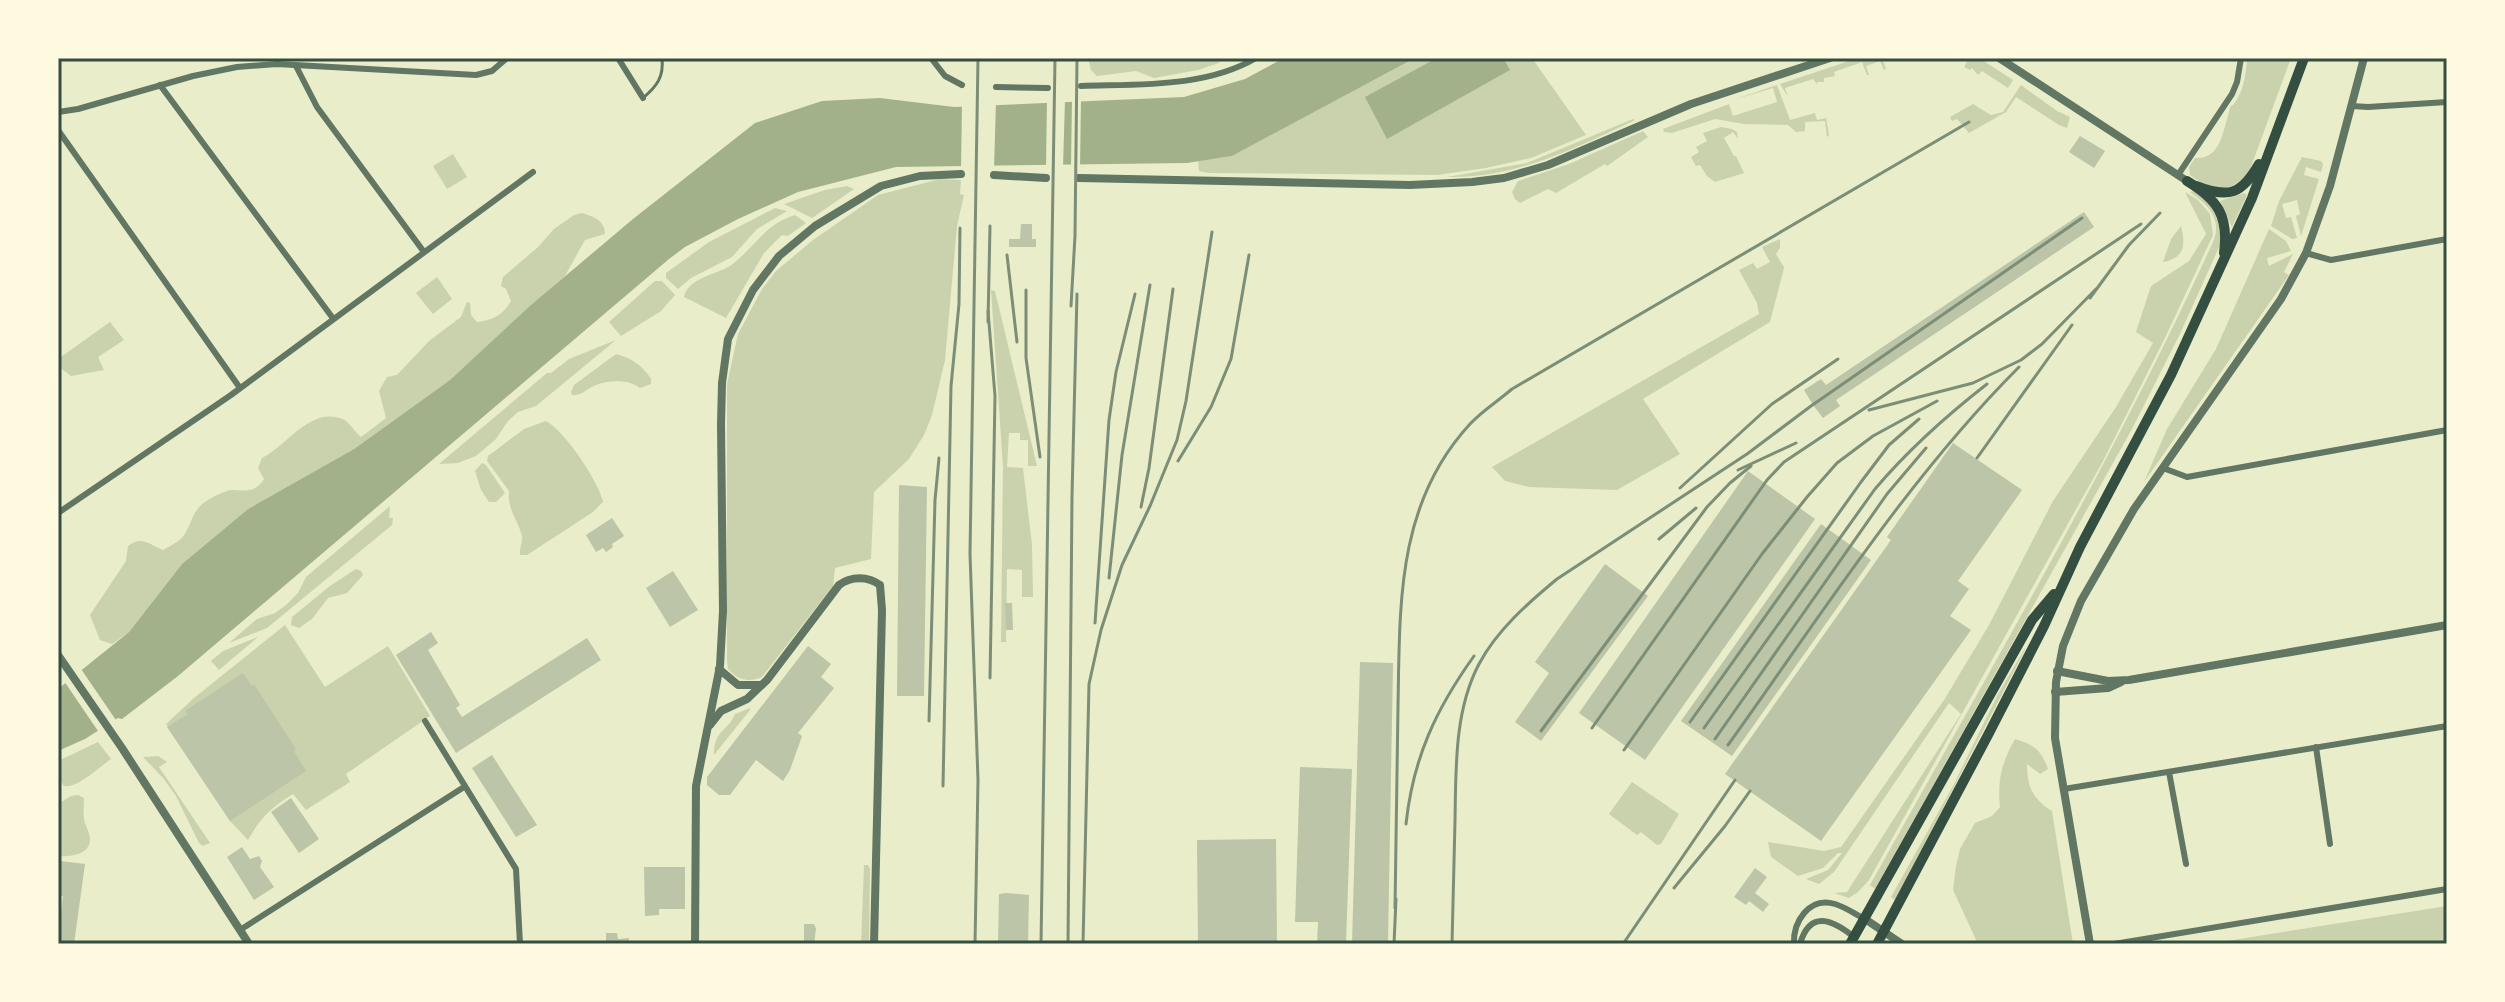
<svg xmlns="http://www.w3.org/2000/svg" width="2505" height="1002" viewBox="0 0 2505 1002" font-family="'PT Sans',sans-serif">
  <rect width="100%" height="100%" fill="#e9edc9"/>
  <g fill="#cad2ad">
    <polygon points="1088,58 1222,58 1219,63 1198,70 1154,78 1136,71 1097,76 1091,70"/>
    <polygon points="1415,58 1532,58 1586,135 1531,158 1486,168 1437,175 1208,173 1199,171 1198,161 1232,156"/>
    <polygon points="1858,58 1882,58 1886,69 1884,70 1880,61 1866,66 1869,75 1867,75 1862,62 1834,72 1835,76 1824,78 1824,82 1817,82 1818,85 1813,79 1785,88 1788,97 1780,84"/>
    <polygon points="1961,58 1979,58 2013,80 2008,88 1982,71 1978,75 1972,68 1970,70 1964,67 1967,62"/>
    <path d="M2247 58H2291L2249 172C2230 194 2212 193 2190 175L2189 167 2195 158C2221 160 2223 130 2229 112 2231 102 2231 109 2236 101 2243 91 2247 71 2247 58Z"/>
    <polygon points="1777,85 1790,120 1815,113 1817,120 1826,118 1829,135 1827,137 1825,121 1805,122 1805,131 1796,132 1788,125 1744,124 1715,119 1672,133 1664,132 1663,129 1729,104 1733,116 1777,102 1773,88 1733,100"/>
    <polygon points="2021,85 2057,111 2070,117 2067,128 2059,125 2016,97 2006,112 1969,133 1957,119 1952,121 1950,117 1973,104 1991,115 2003,112"/>
    <path d="M1633 119 1635 120C1576 148 1514 179 1447 177L1527 163Z"/>
    <polygon points="1721,127 1732,129 1737,132 1738,139 1733,132 1724,138 1734,156 1736,156 1744,173 1715,182 1707,176 1700,165 1696,166 1691,157 1699,152 1696,147 1707,141 1703,133"/>
    <polygon points="1643,131 1648,137 1607,166 1605,164 1556,193 1548,189 1520,203 1515,199 1512,192 1518,181 1569,164"/>
    <polygon points="453,154 467,177 447,189 433,166"/>
    <polygon points="2302,157 2321,161 2323,164 2321,172 2306,167 2304,175 2319,179 2301,236 2296,216 2300,214 2297,200 2282,204 2286,218 2291,217 2297,238 2292,239 2271,226 2279,201"/>
    <path d="M940 179 961 180 960 194 964 195 957 226 945 360 932 415 924 435 909 459 874 492 871 559 835 568 833 586 762 677C748 683 738 680 728 669L727 661V384L738 334 762 289 776 271 813 240 878 195Z"/>
    <polygon points="847,186 854,189 812,218 784,204 825,190"/>
    <path d="M2193 191 2210 204 2221 222 2220 245 2180 334 2132 429 1875 889 1870 885C1988 673 2112 463 2213 242 2223 219 2207 204 2190 192Z"/>
    <polygon points="2185,192 2198,200 2210,214 2213,235 2165,338 2103,461 1869,880 1858,892 1849,898 1834,893 1847,892 1961,714 1949,703 1834,872 1819,884 1806,879 1828,870 1842,853 1838,853 1823,868 1798,876 1771,857 1768,842 1824,851 1841,847 1944,700 1989,625 2053,501 2116,407 2153,343 2136,332 2151,286 2189,261 2206,234"/>
    <polygon points="2244,193 2247,195 2232,227 2220,201"/>
    <polygon points="775,208 787,211 757,229 732,257 691,278 678,289 666,278 666,273 709,242"/>
    <path d="M582 213C594 217 605 220 605 234L585 240 565 276 450 380 354 449 248 509 182 564 129 632 112 644 100 640 90 615 126 561 128 546C142 535 150 545 163 550 172 545 183 540 187 530 193 518 195 507 208 500 214 496 225 491 231 490 246 490 254 494 264 479L258 468 262 458C288 445 310 406 343 419 349 422 355 432 361 437L386 418 379 391 387 377 397 375 429 341 461 317 467 302 470 303 471 315 477 322C493 320 503 315 511 301L506 289 501 286 503 277 538 247 554 229 574 215Z"/>
    <path d="M795 215 806 223 788 236 782 235 764 253 726 318 684 297C688 278 715 275 730 266 755 248 763 225 795 215Z"/>
    <path d="M2181 226C2186 246 2184 258 2163 262L2171 239Z"/>
    <polygon points="2269,229 2286,241 2291,251 2267,258 2269,266 2293,254 2284,272 2289,275 2144,482 2167,429 2216,349"/>
    <polygon points="1780,239 1780,248 1776,254 1784,267 1783,272 1770,322 1643,399 1680,454 1617,490 1529,487 1505,481 1492,467 1759,314 1757,303 1739,270 1753,263 1757,269 1770,262 1762,247"/>
    <polygon points="437,277 452,299 433,314 416,293"/>
    <polygon points="655,281 662,281 675,295 661,311 621,336 609,322"/>
    <polygon points="991,290 995,291 1037,466 1028,466 1028,440 1020,440 1020,433 1009,433 1007,467 1023,468 1032,545 1033,597 1022,597 1022,570 1007,569 1006,642 1001,642 1003,467"/>
    <polygon points="110,322 124,340 98,357 104,370 71,376 58,366 58,359"/>
    <polygon points="616,340 536,406 518,412 508,421 496,439 476,456 458,463 439,464 547,373 551,373 569,359"/>
    <path d="M616 354C632 358 643 366 651 379V384L640 388C629 379 608 380 596 385 586 389 582 396 572 395L571 392 574 385Z"/>
    <path d="M546 421C564 430 599 482 603 502L593 512 527 555H520C519 549 523 541 522 536 518 520 507 509 509 491L487 461 488 456 524 429Z"/>
    <polygon points="482,463 486,465 505,493 496,502 489,502 481,490 475,471"/>
    <polygon points="390,506 389,518 393,518 392,525 267,628 229,643 257,619 275,613 286,605 298,593 306,577"/>
    <polygon points="356,569 361,571 363,575 347,593 328,598 312,619 299,628 291,625 292,617 330,586"/>
    <path d="M285 625 325 687 388 646 430 716 346 774 350 782 306 810 293 794C271 808 262 816 248 840L230 821 166 724 194 698Z"/>
    <polygon points="258,637 219,670 211,661 223,651"/>
    <polygon points="2025,648 2025,650 1895,900 1891,897 1954,784 1998,694"/>
    <path d="M750 708V710L714 755C714 729 728 732 735 714Z"/>
    <path d="M2015 739C2035 745 2041 750 2048 769L2040 774 2027 764C2027 787 2033 799 2052 811L2073 944H1978L1953 890 1956 866 1960 849 1975 823 1992 816 2000 807C1997 780 2002 762 2015 739Z"/>
    <path d="M98 742 111 759C98 768 78 788 64 786L58 777V761Z"/>
    <polygon points="158,756 167,762 159,767 210,843 203,846 199,843 176,796 164,779 143,757"/>
    <polygon points="1632,782 1679,814 1661,844 1657,845 1641,832 1637,835 1609,814"/>
    <path d="M78 795 84 798C84 805 83 813 84 819 85 826 90 832 90 839 90 855 70 857 58 856V804L71 796Z"/>
    <polygon points="864,865 868,865 870,869 869,944 861,944"/>
    <polygon points="2447,906 2447,944 2214,944 2227,941"/>
  </g>
  <g fill="#a3b18a">
    <polygon points="1284,58 1415,58 1232,156 1187,163 896,167 798,192 738,219 685,247 669,259 178,676 122,719 118,718 85,739 58,751 58,689 129,632 182,564 248,509 354,449 450,380 531,305 633,219 755,123 822,101 880,98 954,107 1184,97 1245,79"/>
    <polygon points="1437,58 1503,58 1510,70 1387,139 1365,97"/>
  </g>
  <g fill="#e9edc9">
    <polygon points="1072,98 1081,98 1080,167 1071,167"/>
    <polygon points="1047,99 1065,99 1063,167 1046,168"/>
    <polygon points="996,101 994,169 961,170 962,103"/>
    <polygon points="81,669 118,723 100,734 64,681"/>
  </g>
  <g fill="#bcc5a7">
    <polygon points="2080,136 2105,151 2094,168 2069,152"/>
    <polygon points="2084,212 2094,227 1836,400 1840,406 1823,418 1813,405 1804,390 1821,379 1826,385"/>
    <polygon points="1021,224 1032,224 1032,239 1036,239 1036,247 1009,247 1009,239 1020,239"/>
    <polygon points="1953,443 2022,490 1958,581 1969,589 1950,616 1971,630 1821,841 1725,774 1891,540 1887,537"/>
    <polygon points="1748,471 1815,519 1645,760 1579,713"/>
    <polygon points="899,485 927,487 924,696 897,696"/>
    <polygon points="612,518 624,536 612,544 613,547 606,552 603,548 596,552 586,535"/>
    <polygon points="1821,524 1871,560 1732,756 1681,721"/>
    <polygon points="1605,564 1648,596 1541,741 1515,722 1549,673 1535,662"/>
    <polygon points="673,571 698,610 670,627 646,588"/>
    <polygon points="1005,603 1012,603 1013,630 1006,630"/>
    <polygon points="431,632 438,643 428,650 460,705 456,708 462,717 587,638 601,660 456,753 396,655"/>
    <polygon points="808,646 831,664 821,677 834,688 798,733 802,736 790,770 783,781 756,760 730,795 719,795 707,785 707,777"/>
    <polygon points="1360,662 1393,663 1388,944 1352,944"/>
    <polygon points="243,673 252,686 254,684 296,749 294,751 306,771 230,821 167,727 188,714 186,710"/>
    <polygon points="492,755 537,825 516,837 472,768"/>
    <polygon points="1300,767 1352,769 1346,944 1317,944 1318,922 1295,922"/>
    <polygon points="291,798 319,839 299,853 271,812"/>
    <polygon points="1276,839 1277,944 1198,944 1197,840"/>
    <polygon points="242,847 250,859 259,856 262,861 260,867 274,887 254,900 227,857"/>
    <polygon points="60,861 85,864 74,944 58,944 63,896 58,896"/>
    <polygon points="644,867 685,867 685,909 659,909 659,915 645,916"/>
    <polygon points="1755,868 1767,877 1755,893 1769,904 1763,912 1749,901 1746,905 1734,897"/>
    <polygon points="1006,893 1029,895 1028,944 998,944 999,894"/>
    <polygon points="804,924 814,924 816,929 814,944 804,944"/>
    <polygon points="606,933 617,933 618,939 629,938 629,944 606,944"/>
  </g>
  <g fill="none" stroke-linecap="round" stroke-linejoin="round">
    <path stroke="#617663" stroke-width="3" d="M643 98C657 86 664 77 662 58"/>
    <g stroke="#617663" stroke-width="6">
      <polyline points="618,58 643,98"/>
      <polyline points="931,58 945,76 962,85"/>
      <polyline points="296,66 317,107 424,252"/>
      <polyline points="160,85 332,317"/>
      <path d="M1081 86C1138 84 1205 88 1256 58"/>
      <polyline points="996,87 1048,88"/>
      <polyline points="2352,106 2368,107 2447,102"/>
      <polyline points="58,112 78,109 193,76 237,67 277,64 476,75 492,71 507,58"/>
      <polyline points="58,130 240,388"/>
      <polyline points="2178,175 2232,94 2237,82 2241,58"/>
      <polyline points="2306,253 2331,260 2447,239"/>
      <polyline points="2163,468 2187,477 2447,430"/>
      <polyline points="58,513 231,395 533,172"/>
      <polyline points="425,721 516,869 520,944"/>
      <polyline points="2316,747 2330,844"/>
      <polyline points="2169,772 2186,864"/>
      <polyline points="2064,789 2447,726"/>
      <polyline points="240,930 464,787"/>
      <path d="M1794 944C1793 922 1809 896 1835 904 1845 907 1855 914 1865 919"/>
      <path d="M1800 944C1810 909 1833 920 1854 937"/>
      <polyline points="2114,944 2447,889"/>
    </g>
    <g stroke="#617663" stroke-width="8">
      <polyline points="1999,58 2187,181"/>
      <polyline points="994,175 1046,178"/>
      <polyline points="1079,178 1410,185 1472,182 1504,178 1548,165 1691,104 1830,58"/>
      <polyline points="58,655 122,748 249,944"/>
      <polyline points="719,669 738,685 761,685"/>
      <polyline points="2057,671 2108,681 2129,680 2447,625"/>
      <polyline points="2055,692 2108,688 2121,682"/>
      <path d="M710 725 721 711 747 699 767 680 839 585C851 576 868 576 880 585L882 610 874 944"/>
      <polyline points="1865,919 1902,944"/>
      <polyline points="695,944 696,786 720,666 723,611 721,424 722,383 728,339 753,290 779,256 815,226 881,186 920,176 961,174"/>
      <polyline points="2090,944 2055,738 2056,682 2063,646 2081,601 2134,509 2281,299 2306,253 2330,186 2364,58"/>
    </g>
    <g stroke="#344e41" stroke-width="10">
      <path d="M2187 181C2218 200 2229 216 2224 253"/>
      <path d="M2196 186C2229 199 2242 194 2259 164"/>
      <polyline points="1850,944 2032,620 2054,594"/>
      <polyline points="1877,944 1988,735 2044,626 2080,547 2171,375 2252,198 2304,58"/>
    </g>
    <g stroke="#7c8e77" stroke-width="3">
      <polyline points="1007,255 1017,342"/>
      <polyline points="1026,290 1026,358 1040,457"/>
      <polyline points="2090,298 2129,245 2160,213"/>
      <polyline points="1071,306 1075,236 1077,58"/>
      <polyline points="988,311 995,396 990,678"/>
      <polyline points="988,322 990,226"/>
      <polyline points="1869,410 1973,383 2021,360 2042,344 2096,289"/>
      <polyline points="1977,458 2072,325"/>
      <polyline points="1178,461 1211,407 1231,359 1249,255"/>
      <polyline points="1738,470 1796,443"/>
      <polyline points="1680,488 1772,404 1838,359"/>
      <polyline points="1141,507 1149,468 1173,289"/>
      <polyline points="1659,539 1696,508"/>
      <polyline points="1109,578 1122,455 1150,285"/>
      <polyline points="1095,623 1109,420 1116,372 1135,294"/>
      <polyline points="929,721 935,500 939,458"/>
      <polyline points="1690,722 1861,482 1889,445 1919,419"/>
      <polyline points="1592,728 1767,480 1784,462 2141,224"/>
      <path d="M1704 728 1875 489C1909 449 1946 416 1987 384"/>
      <polyline points="1541,731 1707,507 1730,483 1751,466"/>
      <polyline points="1715,739 1887,494 1926,448"/>
      <path d="M1728 745C1820 617 1908 478 2019 367"/>
      <polyline points="1624,750 1762,554 1807,497 1837,463 1873,436 1937,401"/>
      <polyline points="943,786 951,386 959,304 960,228"/>
      <path d="M1406 824C1413 758 1436 709 1474 656"/>
      <polyline points="1674,888 1725,826 1750,791"/>
      <path d="M1395 908C1396 841 1397 774 1398 706 1400 605 1396 504 1470 424 1482 411 1498 401 1512 389L1969 122"/>
      <polyline points="975,944 978,780 970,554 978,58"/>
      <polyline points="1041,944 1055,58"/>
      <polyline points="1068,944 1072,496 1077,294"/>
      <polyline points="1083,944 1089,684 1101,630 1122,565 1150,506 1177,440 1186,401 1212,232"/>
      <polyline points="1394,944 1396,899"/>
      <path d="M1452 944C1453 903 1454 862 1455 821 1456 770 1454 711 1479 664 1497 630 1528 603 1557 579L1747 454 1811 406 2082 218"/>
      <polyline points="1623,944 1735,780"/>
    </g>
  </g>
  <rect width="2505" height="1002" fill="none" stroke="#fefae0" stroke-width="120"/>
  <rect x="60" y="60" width="2385" height="882" fill="none" stroke="#344e41" stroke-width="3"/>
</svg>
